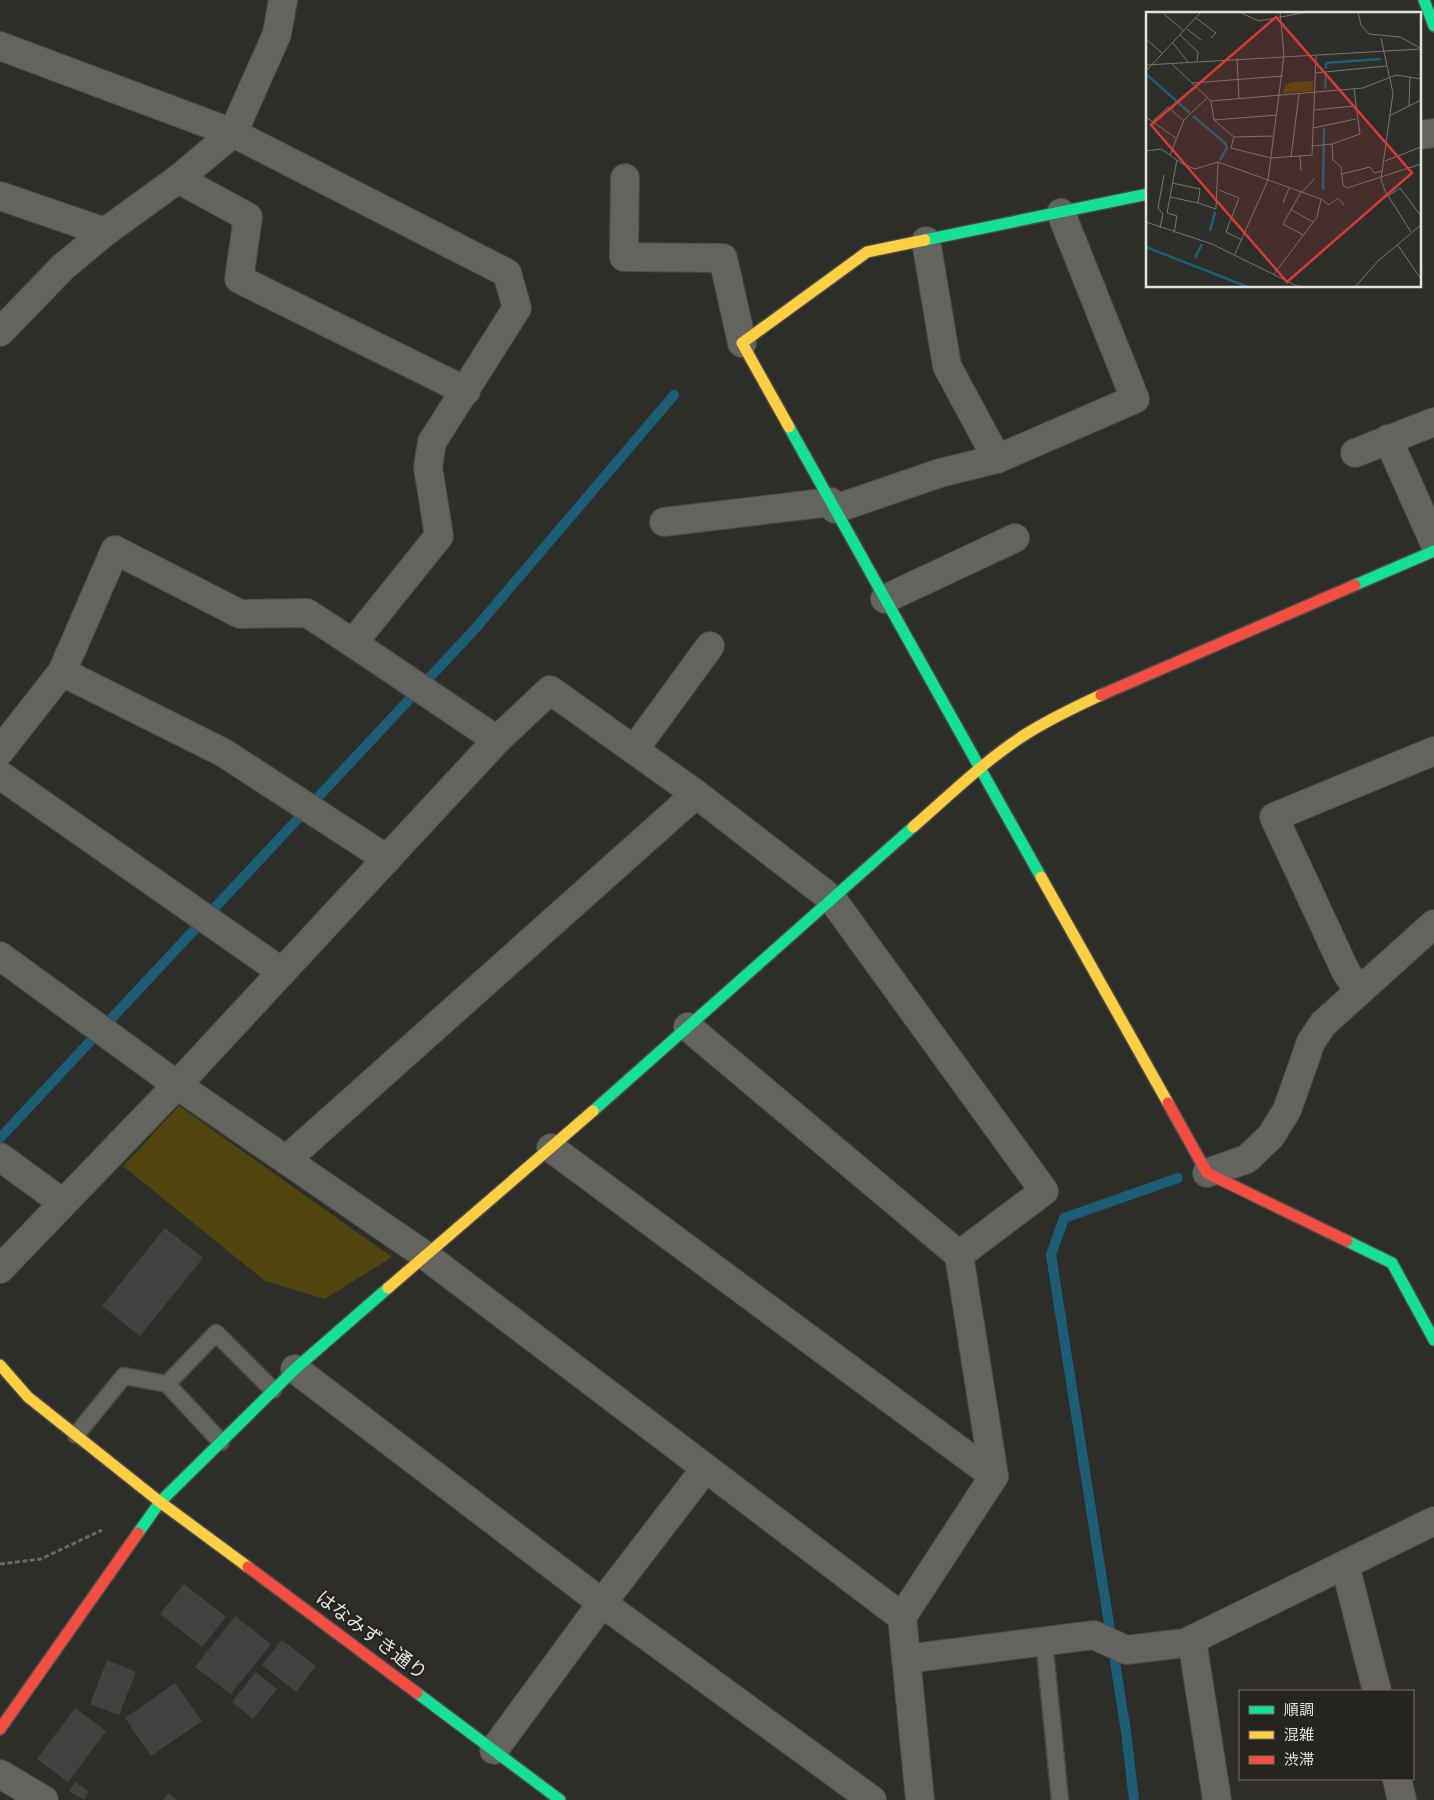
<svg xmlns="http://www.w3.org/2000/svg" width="1434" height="1800" viewBox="0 0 1434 1800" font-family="'Alegreya Sans','Noto Sans JP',sans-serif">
  <rect width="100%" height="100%" fill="#2d2d29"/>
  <polygon fill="#51460f" points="179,1106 392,1257 325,1299 265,1281 123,1166"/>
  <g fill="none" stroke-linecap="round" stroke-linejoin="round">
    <g stroke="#1e5d76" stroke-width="10">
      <polyline points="0,1138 474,630 674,395"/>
      <polyline points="1134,1800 1126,1732 1051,1255 1064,1218 1178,1178"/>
    </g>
  </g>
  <g fill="#434242">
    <polygon points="165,1228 203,1258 140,1336 102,1306"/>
    <polygon points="184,1584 226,1617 202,1647 160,1614"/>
    <polygon points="235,1616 271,1644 231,1694 195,1667"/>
    <polygon points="282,1640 316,1666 296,1692 262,1665"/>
    <polygon points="107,1660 136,1672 119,1715 90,1704"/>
    <polygon points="256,1672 277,1689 253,1719 232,1702"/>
    <polygon points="175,1683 202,1721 151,1756 125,1718"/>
    <polygon points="75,1708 106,1731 68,1782 37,1759"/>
    <polygon points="75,1782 89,1792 84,1800 69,1791"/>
    <polygon points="169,1793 178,1800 163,1800"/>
  </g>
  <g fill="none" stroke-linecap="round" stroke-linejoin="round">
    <defs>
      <g id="lane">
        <polyline points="167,1384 216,1333 273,1390"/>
        <polyline points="76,1435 124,1376 167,1384 221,1442"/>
        <polyline points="1044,1641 1060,1800"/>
      </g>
      <g id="street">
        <polyline points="0,46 233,133 507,273 517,308 432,442 428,467 439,536 353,643 497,740"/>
        <polyline points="1420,135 1434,133"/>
        <polyline points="625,178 624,257 723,258 742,343"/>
        <polyline points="178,179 248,217 239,279 466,391"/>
        <polyline points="0,196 105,232"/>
        <polyline points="926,241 947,366 997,459"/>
        <polyline points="0,332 63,267 105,232 178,179 233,133 277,34 283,0"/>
        <polyline points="1388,439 1434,542"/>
        <polyline points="1355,453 1434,422"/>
        <polyline points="835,509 940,473 997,459 1135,399 1061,213"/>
        <polyline points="664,522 831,502"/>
        <polyline points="885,599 1015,538"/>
        <polyline points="62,672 224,753 387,859"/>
        <polyline points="634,750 710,646"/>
        <polyline points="0,751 62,672 115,550 240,614 307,613 353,643"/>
        <polyline points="0,775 282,972"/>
        <polyline points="0,956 177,1085 426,1256 902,1617"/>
        <polyline points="1359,991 1346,972 1274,817 1434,751"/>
        <polyline points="688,1027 959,1255 994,1476 902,1617 920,1800"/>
        <polyline points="551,1148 994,1476"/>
        <polyline points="0,1157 63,1203"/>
        <polyline points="286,1160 696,794"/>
        <polyline points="1207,1173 1247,1159 1271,1136 1287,1110 1311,1042 1323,1024 1434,924"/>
        <polyline points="0,1269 177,1085 497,740 550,690 696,794 832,899 1044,1191 959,1255"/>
        <polyline points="295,1369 602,1603 872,1800"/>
        <polyline points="1345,1565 1377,1691"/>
        <polyline points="1192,1640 1217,1800"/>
        <polyline points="906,1659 1094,1635 1126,1650 1185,1643 1434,1521"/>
        <polyline points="494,1750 602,1603 705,1469"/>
        <polyline points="0,1774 44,1800"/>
        <polyline points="1397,1779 1402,1800"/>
      </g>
      <g id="fast">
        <polyline points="1424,0 1434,26"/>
        <polyline points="925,240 1148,194"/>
        <polyline points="789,427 1041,877"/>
        <polyline points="1355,585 1434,551"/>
        <polyline points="593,1111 913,827"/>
        <polyline points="1347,1241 1392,1263 1434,1340"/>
        <polyline points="138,1533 160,1502 295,1369 388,1288"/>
        <polyline points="417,1693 560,1800"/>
      </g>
      <g id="slow">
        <polyline points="789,427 742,343 867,252 925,240"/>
        <path d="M913 827C950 795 985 760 1026 734 1050 719 1075 707 1101 695"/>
        <polyline points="1041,877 1168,1103"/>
        <polyline points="388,1288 593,1111"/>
        <polyline points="0,1365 28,1397 160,1502 248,1567"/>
      </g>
      <g id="jam">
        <polyline points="1101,695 1355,585"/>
        <polyline points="1168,1103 1207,1173 1347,1241"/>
        <polyline points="248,1567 417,1693"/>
        <polyline points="0,1729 138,1533"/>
      </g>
    </defs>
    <use href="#lane" stroke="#4b4a47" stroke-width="19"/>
    <use href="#street" stroke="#4b4a47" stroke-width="30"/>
    <use href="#fast" stroke="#4b4a47" stroke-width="14"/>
    <use href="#slow" stroke="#4b4a47" stroke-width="14"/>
    <use href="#jam" stroke="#4b4a47" stroke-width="14"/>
    <polyline stroke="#696966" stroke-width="3" stroke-dasharray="5 2.5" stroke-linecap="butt" points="0,1564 41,1559 102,1530"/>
    <use href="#lane" stroke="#636360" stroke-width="16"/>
    <use href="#street" stroke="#636360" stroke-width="28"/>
    <use href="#fast" stroke="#16e098" stroke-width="11"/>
    <use href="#slow" stroke="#ffcf43" stroke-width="11"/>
    <use href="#jam" stroke="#f24e42" stroke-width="11"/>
  </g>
  <g text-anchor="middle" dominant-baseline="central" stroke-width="4.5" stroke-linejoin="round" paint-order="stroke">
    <g font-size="19" fill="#e3e2de" stroke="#26241e">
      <text transform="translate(371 1636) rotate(37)">はなみずき通り</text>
    </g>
  </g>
  <g transform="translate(1146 12)">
    <rect width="275" height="275" fill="#2d2d29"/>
    <path d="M167 69V79L137 81 139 73 146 70Z" fill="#51460f"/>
    <path fill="none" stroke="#1e5d76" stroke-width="2.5" d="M180 57V51L235 47M1 63 44 101M179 77 180 61M47 104 79 131 81 136 74 148M177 178 178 116M64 219 69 200M0 235 102 275M49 246 56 232"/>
    <path fill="none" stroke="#767571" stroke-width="1" d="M93 0 113 9 162 0M212 0 215 13 223 22 254 25 274 36M18 2 38 19M50 6 70 21 65 26M41 17 55 28M34 23 52 40 51 49M235 26 247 81 235 167 239 179 265 220M0 27 17 42M27 31 42 50M91 46 93 87M25 51 65 89 68 108 88 125 128 124M0 53 275 37M0 59 55 0M169 61 240 54M46 71 137 64M65 89 217 76 250 63 275 67M263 94 264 65M168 98 209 94M243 104 275 88M0 105 31 127M68 108 131 103M6 110 22 95 38 109M167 116 210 107M88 125 85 136 125 146 166 143 170 44M186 132 214 122 208 77M167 134 186 132 187 148 195 155 197 173 201 176 275 152M0 139 15 137 35 151 49 157 72 150 175 187 171 205 128 262M24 143 38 108 62 85M154 144 155 159M145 145 153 82M239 149 275 135M196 162 224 155 228 161 237 159M73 178 93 186 80 220 96 228M155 180 137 212 157 223M156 180 169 166M242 184 254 176 275 204M24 185 52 191 54 177 26 171M175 187 183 193 192 186 198 193M52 191 70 197 72 150M137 191 143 176M144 197 167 210M0 210 66 232 153 275M14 216 17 202 12 196 18 163M28 221 31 204 21 201 31 148M251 232 275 267M89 242 122 168 138 43 134 0M209 275 232 249 275 213"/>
    <path fill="#d73b3a" fill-opacity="0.15" stroke="#d73b3a" stroke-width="2.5" d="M130 5 266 161 141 270 5 113Z"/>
    <rect width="275" height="275" fill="none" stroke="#e3e2de" stroke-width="2.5"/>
  </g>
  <rect x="1239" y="1690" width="175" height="90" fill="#26241e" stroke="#72706b"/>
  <rect x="1249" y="1706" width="25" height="8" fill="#16e098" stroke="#72706b"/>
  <text x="1284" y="1715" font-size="15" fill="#e3e2de">順調</text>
  <rect x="1249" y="1731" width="25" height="8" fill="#ffcf43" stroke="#72706b"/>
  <text x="1284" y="1740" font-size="15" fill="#e3e2de">混雑</text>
  <rect x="1249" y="1756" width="25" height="8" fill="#f24e42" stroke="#72706b"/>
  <text x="1284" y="1765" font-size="15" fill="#e3e2de">渋滞</text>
</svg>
